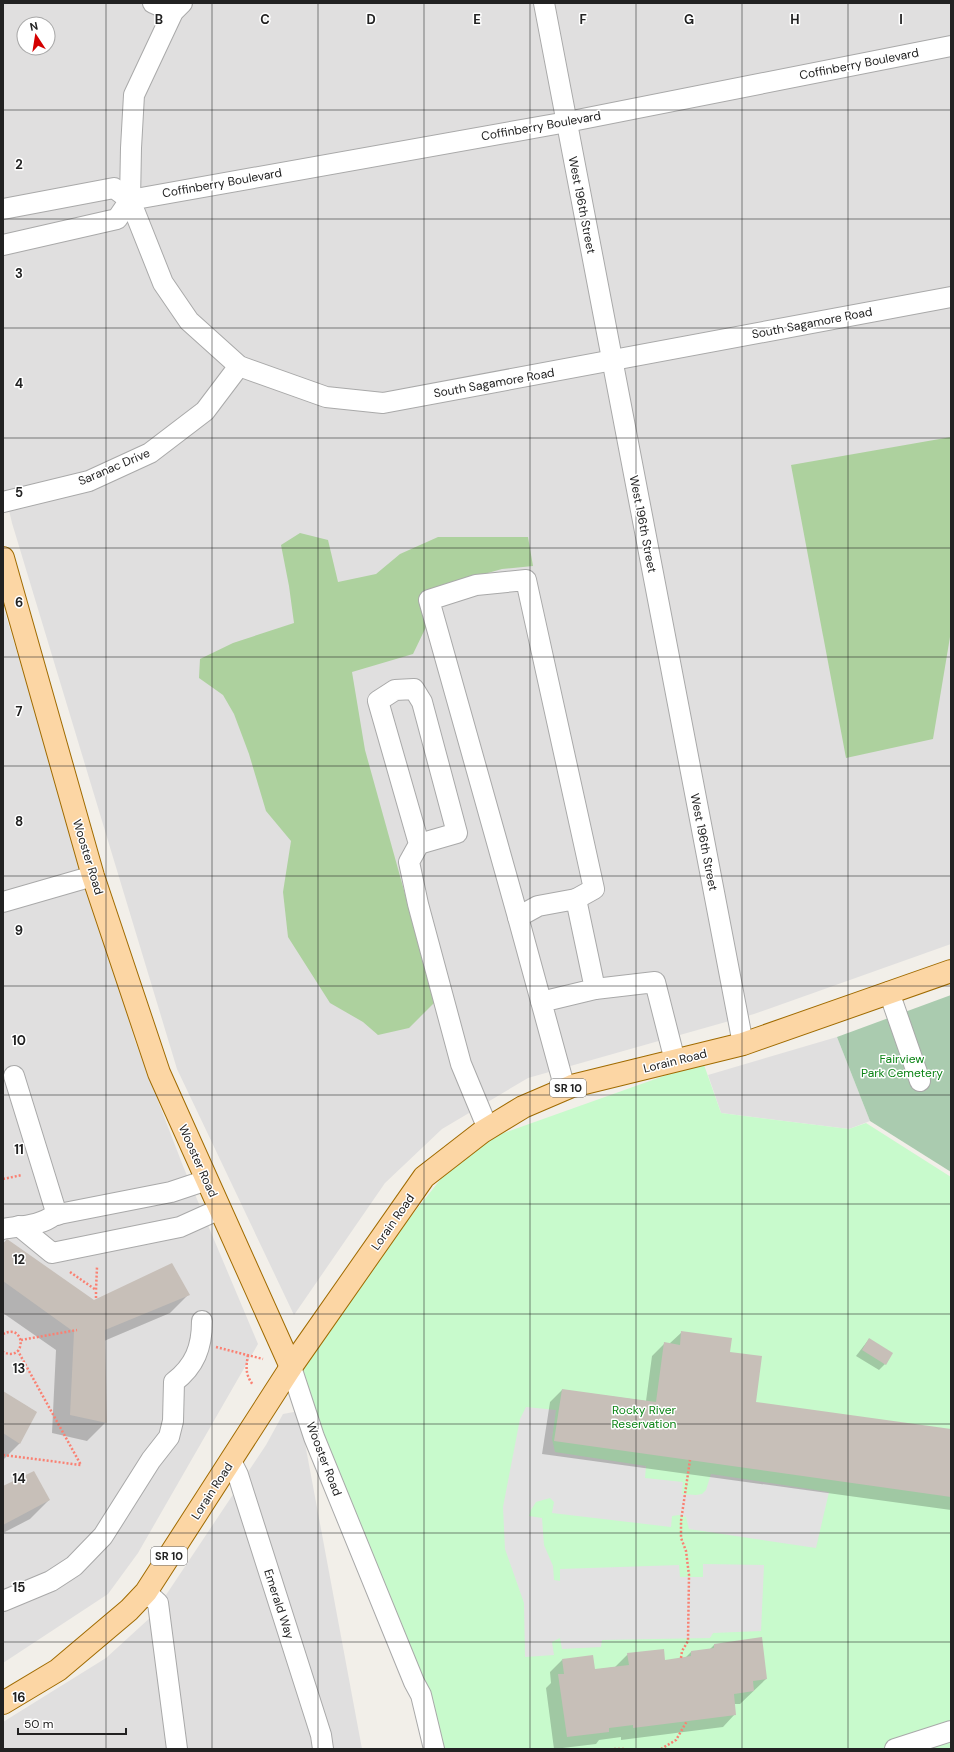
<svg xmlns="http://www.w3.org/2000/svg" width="954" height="1752" viewBox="0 0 954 1752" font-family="'DM Sans',sans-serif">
  <rect width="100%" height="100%" fill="#f2efe9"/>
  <g fill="#e0dfdf" fill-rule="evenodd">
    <path d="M3 3H951V944L754 1014 528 1078 442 1129 385 1183 294 1315 177 1069 12 523 3 485ZM24 24H48V48H24Z"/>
    <polygon points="3,606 135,1041 183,1166 258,1344 138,1553 108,1594 3,1663"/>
    <polygon points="837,1037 870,1121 849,1129 721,1113 708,1075"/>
    <polygon points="299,1411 362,1749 3,1749 3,1722 106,1658 152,1616 266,1445 283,1414"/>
  </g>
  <g fill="#add19e">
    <polygon points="951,437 951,631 933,739 846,758 791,465"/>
    <polygon points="300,533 328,540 338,582 376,574 400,554 438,537 528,537 533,566 502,569 427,590 427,625 413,654 352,672 365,750 435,1002 409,1028 378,1035 363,1022 330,1003 288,937 283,892 291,841 266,811 249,754 234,714 223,695 199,678 200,659 233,643 294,623 289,586 281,545"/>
  </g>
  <polygon fill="#aacbaf" points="951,995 951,1172 870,1121 837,1037"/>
  <polygon fill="#c8facc" points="703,1062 721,1113 849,1129 866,1123 951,1177 951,1749 435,1749 292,1366 467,1146"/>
  <polygon fill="#e2e2e2" points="526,1407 556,1410 552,1439 555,1452 646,1466 645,1478 683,1482 682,1494 696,1495 702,1494 706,1490 711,1474 829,1492 816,1548 689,1529 686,1517 679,1515 672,1516 671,1527 552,1513 554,1502 550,1498 536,1502 531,1510 529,1516 542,1518 544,1545 553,1566 554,1580 560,1581 560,1569 679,1565 680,1577 703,1577 703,1564 764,1565 761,1631 713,1633 710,1638 602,1640 601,1647 562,1649 560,1638 552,1642 554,1655 525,1657 524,1603 505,1549 503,1507 520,1419"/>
  <g fill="#0003">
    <polygon points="7,1240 94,1302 188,1295 170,1313 104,1341 106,1422 87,1441 52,1433 56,1350 3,1313 3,1244"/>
    <polygon points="682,1332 729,1352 755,1403 951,1430 951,1510 542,1454 550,1402 562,1390 646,1401 652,1356 664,1344 669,1344"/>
    <polygon points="869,1339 885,1364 879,1370 856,1356"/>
    <polygon points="3,1392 36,1412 19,1444 3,1460"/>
    <polygon points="3,1487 49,1500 30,1519 3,1533"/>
    <polygon points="714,1645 766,1679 740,1704 734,1704 735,1714 723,1727 621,1740 621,1737 599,1740 596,1744 554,1749 546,1688 551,1683 550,1672 562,1660 594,1670 615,1667 628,1654 664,1661 685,1658 691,1652 709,1650"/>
  </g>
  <g fill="#c7bfb8">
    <polygon points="7,1239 94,1300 172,1263 190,1295 105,1330 107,1423 70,1415 74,1332 3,1281 3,1244"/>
    <polygon points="681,1331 732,1338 730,1352 762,1356 756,1402 951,1429 951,1497 554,1441 562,1389 656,1402 664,1342 680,1345"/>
    <polygon points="869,1338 893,1353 886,1365 862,1350"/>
    <polygon points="3,1391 37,1412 20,1444 3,1433"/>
    <polygon points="34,1471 50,1500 3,1525 3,1486"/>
    <polygon points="762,1637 767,1679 753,1681 754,1691 734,1694 736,1715 633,1728 633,1725 609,1728 609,1732 567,1737 558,1674 564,1674 562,1659 593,1655 595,1669 629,1665 627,1653 664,1649 665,1660 691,1656 691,1651 714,1648 714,1644"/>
  </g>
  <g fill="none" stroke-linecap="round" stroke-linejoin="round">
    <defs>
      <g id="minor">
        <polyline points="153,3 173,12"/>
        <polyline points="182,3 173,12 134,95 131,148 130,200 163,283 189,321 239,366 326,397 383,403 951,297"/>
        <polyline points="544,3 743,1044"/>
        <polyline points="3,209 114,188 130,200"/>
        <polyline points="3,245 117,219 130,200 567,122 951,46"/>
        <polyline points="3,502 89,481 150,453 205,411 239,366"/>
        <polyline points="419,844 457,833 422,702 414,689 395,690 378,701 419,844 409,862 418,904 461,1064 488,1129"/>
        <polyline points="3,902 93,876"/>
        <polyline points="518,917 429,600 476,585 526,580 594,889 576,899"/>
        <polyline points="595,989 655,982 675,1061"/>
        <polyline points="889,992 920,1081"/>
        <polyline points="541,1002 595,989 576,899 538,906 518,917 565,1089"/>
        <polyline points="14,1076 57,1215"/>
        <polyline points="19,1226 52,1253 180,1227 220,1209"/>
        <path d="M3 1229C19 1226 41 1226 54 1215L171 1192 207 1180"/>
        <polyline points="291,1367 314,1437 414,1682 421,1695 434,1749"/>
        <polyline points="231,1461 238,1475 321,1735 323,1749"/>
        <polyline points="146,1592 158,1603 177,1749"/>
        <path d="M3 1601 51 1581 74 1566 103 1536 151 1460 169 1437 173 1421 174 1382C195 1366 202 1347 202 1321"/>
        <polyline points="895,1749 951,1731"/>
      </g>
      <g id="major">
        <polyline points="3,558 93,876 159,1073 291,1367"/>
        <polyline points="3,1703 58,1670 129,1610 146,1592 291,1367 424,1177 482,1132 523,1107 572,1086 743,1044 951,971"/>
      </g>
    </defs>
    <use href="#minor" stroke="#a9a9a9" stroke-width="22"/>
    <use href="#major" stroke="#a06b00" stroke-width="24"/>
    <g stroke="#fa8072" stroke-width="2.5" stroke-dasharray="2 2" stroke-linecap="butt">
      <polyline points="3,1179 22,1175"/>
      <polyline points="70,1272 96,1290 97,1267"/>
      <polyline points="96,1298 96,1290"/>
      <path d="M3 1334C26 1322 27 1363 3 1352"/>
      <polyline points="21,1340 77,1330"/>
      <polyline points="216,1347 263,1359"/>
      <path d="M248 1355C246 1367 245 1374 253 1385"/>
      <polyline points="3,1455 81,1465 18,1351"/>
      <polyline points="681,1658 682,1651 688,1641 689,1575 686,1551 681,1538 681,1521 690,1460"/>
      <polyline points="614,1749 625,1749"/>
      <polyline points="661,1749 676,1740 687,1721"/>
    </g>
    <use href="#minor" stroke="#fff" stroke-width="20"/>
    <use href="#major" stroke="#fcd6a4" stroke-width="22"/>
  </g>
  <path fill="none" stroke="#222" stroke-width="1" stroke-opacity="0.55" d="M106 3V1749M212 3V1749M318 3V1749M424 3V1749M530 3V1749M636 3V1749M742 3V1749M848 3V1749M3 110H951M3 219H951M3 328H951M3 438H951M3 548H951M3 657H951M3 766H951M3 876H951M3 986H951M3 1095H951M3 1204H951M3 1314H951M3 1424H951M3 1533H951M3 1642H951"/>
  <g text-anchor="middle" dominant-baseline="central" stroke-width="3" stroke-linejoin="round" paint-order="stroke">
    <g fill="#fff" stroke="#646464" stroke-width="1">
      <rect x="550" y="1079" width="36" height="18" rx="3"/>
      <rect x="151" y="1547" width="36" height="18" rx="3"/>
    </g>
    <g font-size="11" font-weight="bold" fill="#222">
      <text x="568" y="1088">SR 10</text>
      <text x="169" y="1556">SR 10</text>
    </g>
    <g font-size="12" fill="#222" stroke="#fff">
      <text transform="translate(859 64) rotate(-11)">Coffinberry Boulevard</text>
      <text transform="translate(541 126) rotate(-10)">Coffinberry Boulevard</text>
      <text transform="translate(222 183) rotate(-10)">Coffinberry Boulevard</text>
      <text transform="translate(582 205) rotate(79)">West 196th Street</text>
      <text transform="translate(812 323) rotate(-11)">South Sagamore Road</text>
      <text transform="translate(494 383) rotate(-10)">South Sagamore Road</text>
      <text transform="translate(114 467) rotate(-23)">Saranac Drive</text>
      <text transform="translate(643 524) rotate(79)">West 196th Street</text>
      <text transform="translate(704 842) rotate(79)">West 196th Street</text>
      <text transform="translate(88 857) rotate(73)">Wooster Road</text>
      <text transform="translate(675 1061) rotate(-14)">Lorain Road</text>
      <text transform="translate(198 1161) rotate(66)">Wooster Road</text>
      <text transform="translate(393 1222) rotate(-55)">Lorain Road</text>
      <text transform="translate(324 1459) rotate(69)">Wooster Road</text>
      <text transform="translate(212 1491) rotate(-57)">Lorain Road</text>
      <text transform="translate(279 1604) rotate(72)">Emerald Way</text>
    </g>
    <g font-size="12" fill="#0c8416" stroke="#fff">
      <text x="902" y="1059">Fairview<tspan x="902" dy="14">Park Cemetery</tspan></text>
      <text x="644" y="1410">Rocky River<tspan x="644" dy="14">Reservation</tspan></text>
    </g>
  </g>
  <g font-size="13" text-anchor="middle" font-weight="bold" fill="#222" stroke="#fff" stroke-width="3" stroke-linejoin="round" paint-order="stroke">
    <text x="159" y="24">B</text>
    <text x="265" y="24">C</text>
    <text x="371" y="24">D</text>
    <text x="477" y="24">E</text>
    <text x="583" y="24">F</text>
    <text x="689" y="24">G</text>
    <text x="795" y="24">H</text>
    <text x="901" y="24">I</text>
    <text x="19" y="169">2</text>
    <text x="19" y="278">3</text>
    <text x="19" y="388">4</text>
    <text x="19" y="497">5</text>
    <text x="19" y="607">6</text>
    <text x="19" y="716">7</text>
    <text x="19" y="826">8</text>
    <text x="19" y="935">9</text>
    <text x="19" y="1045">10</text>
    <text x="19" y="1154">11</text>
    <text x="19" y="1264">12</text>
    <text x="19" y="1373">13</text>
    <text x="19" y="1483">14</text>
    <text x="19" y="1592">15</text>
    <text x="19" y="1702">16</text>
  </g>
  <rect width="954" height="1752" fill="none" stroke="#222222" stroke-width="8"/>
  <g transform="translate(36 36) rotate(348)"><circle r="19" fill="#ffffff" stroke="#a7a7a7"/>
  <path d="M0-3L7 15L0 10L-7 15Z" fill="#d40000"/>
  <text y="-6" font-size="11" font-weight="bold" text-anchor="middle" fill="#222222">N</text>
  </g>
  <path d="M18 1728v6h108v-6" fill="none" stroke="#222222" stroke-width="2"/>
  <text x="24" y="1728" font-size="12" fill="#222222" stroke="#ffffff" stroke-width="3" paint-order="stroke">50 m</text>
</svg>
